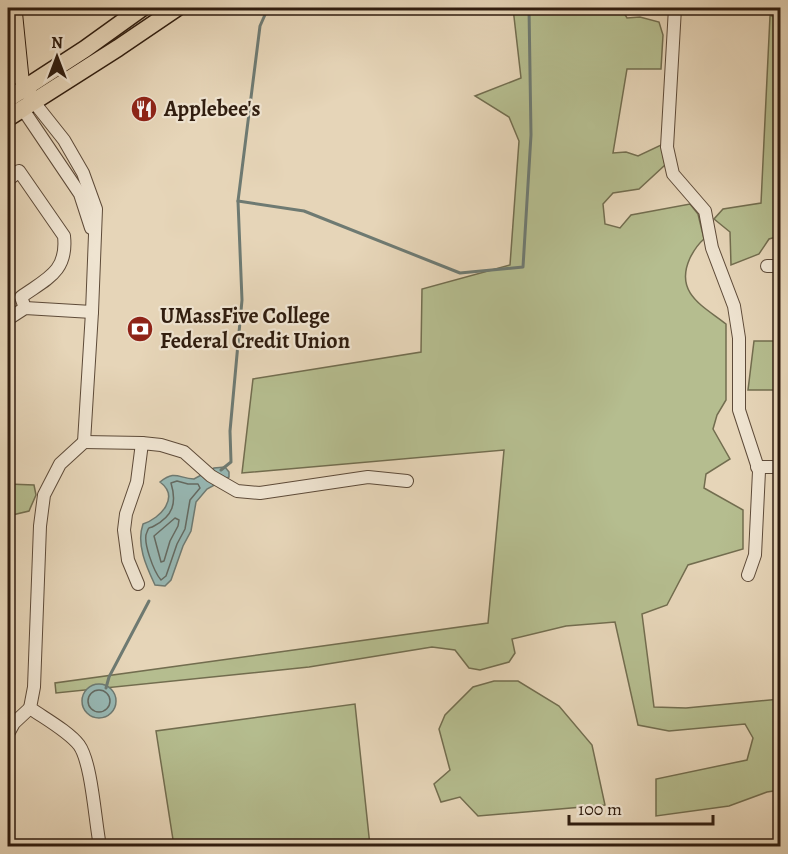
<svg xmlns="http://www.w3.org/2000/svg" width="788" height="854" viewBox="0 0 788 854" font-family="Alegreya,serif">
  <rect width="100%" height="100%" fill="#e6d5b8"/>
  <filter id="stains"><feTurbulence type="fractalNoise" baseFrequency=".00333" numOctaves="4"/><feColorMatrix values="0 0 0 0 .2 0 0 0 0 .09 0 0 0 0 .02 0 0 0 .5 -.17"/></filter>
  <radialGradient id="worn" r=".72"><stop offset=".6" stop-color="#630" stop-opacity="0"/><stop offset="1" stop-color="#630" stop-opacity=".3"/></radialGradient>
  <g fill="#b5bd8f" stroke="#726d4f" stroke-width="1.5">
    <path d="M513 8H621L627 18 640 17 659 22 663 35 661 69H627L613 153 626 152 638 156 661 145 665 165 639 189 613 193 603 204 605 224 620 228 631 215 690 204 698 214 704 239C697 245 694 250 690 258 674 293 703 306 726 324V400L717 415 713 429 730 459 706 474 704 488 743 510V549L688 565 667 605 642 614 654 707 686 708 780 699V790L767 792 729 806 656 816V779L747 760 753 738 745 724 669 731 638 725 615 622 566 626 512 639 515 653 509 662 480 670 469 668 455 650 432 647 309 667 56 693 55 683 488 623 504 450 242 473 253 379 421 352 422 289 510 265 519 141 509 117 475 96 521 78Z"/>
    <polygon points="770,16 780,16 780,236 769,239 759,254 731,265 730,232 714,219 723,209 761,203"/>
    <polygon points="754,341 780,341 780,390 748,390"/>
    <polygon points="8,484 34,485 36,495 29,511 8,516"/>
    <polygon points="494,681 518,681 559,706 592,745 605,805 478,816 460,797 441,802 434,784 450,770 439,729 445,715 473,687"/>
    <polygon points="355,704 370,846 174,846 156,731"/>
  </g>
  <g fill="#97b8b4" stroke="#6e7a72" stroke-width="1.5">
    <path d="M225 467 229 472V477L207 489 196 502 191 531 183 546 171 580 165 586 155 585C146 566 136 544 143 524 161 518 180 497 160 482 175 470 178 478 194 479L214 468Z"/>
    <circle cx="99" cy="701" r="17"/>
  </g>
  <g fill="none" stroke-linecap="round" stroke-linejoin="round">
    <g stroke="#646a62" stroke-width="1.5">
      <path d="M177 481 188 484H198L200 488 190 500 185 529 177 544 166 576 161 580C154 572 142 541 147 532 149 526 149 529 154 526 173 516 177 503 171 483Z"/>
      <polygon points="175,518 179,520 178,526 170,541 164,561 161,562 154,536"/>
      <circle cx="99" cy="701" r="11"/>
    </g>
    <g stroke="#6e7a72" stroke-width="3">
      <polyline points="238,201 304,211 460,273 523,267 531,135 529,8"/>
      <polyline points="221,470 231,462 230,431 242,300 238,201 260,26 268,8"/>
      <polyline points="106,688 109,677 149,601"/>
    </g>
    <defs>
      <g id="minor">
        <polyline points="675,8 667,147 673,174 705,211 712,248 734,306 739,338 739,410 759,471 755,555 748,575"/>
        <polyline points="33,101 64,140 83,173 96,209 92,312 84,442"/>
        <polyline points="22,108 80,194 91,228"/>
        <path d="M8 180 19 171 64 236C68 272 46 279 21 297L25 308"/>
        <polyline points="767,266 780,266"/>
        <polyline points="8,319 25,308 92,312"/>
        <path d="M84 442 60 464 44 495 40 526 34 687 30 708C44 718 68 731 79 745 92 763 95 822 100 846"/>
        <polyline points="84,442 142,443"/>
        <polyline points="757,467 780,467"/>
        <polyline points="138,584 128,560 124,530 126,514 137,482 142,443 161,445 184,452 211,476 237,491 260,493 368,477 407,481"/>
        <polyline points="8,734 14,723 30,708"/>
      </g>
      <polyline id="major" points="14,8 21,78 31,97"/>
      <g id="highway">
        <polyline points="8,99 85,49 142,8"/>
        <polyline points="8,118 118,48 177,8"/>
      </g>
    </defs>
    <use href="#minor" stroke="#5e4b39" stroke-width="14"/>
    <use href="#major" stroke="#301d0f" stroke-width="17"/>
    <use href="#highway" stroke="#301d0f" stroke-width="19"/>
    <use href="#minor" stroke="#efe4d1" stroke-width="12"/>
    <use href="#major" stroke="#e6d5b8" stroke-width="15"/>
    <use href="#highway" stroke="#e6d5b8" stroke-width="16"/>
  </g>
  <defs>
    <symbol id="restaurant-disc" viewBox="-11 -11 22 22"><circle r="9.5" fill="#8f2418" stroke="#efe4d1"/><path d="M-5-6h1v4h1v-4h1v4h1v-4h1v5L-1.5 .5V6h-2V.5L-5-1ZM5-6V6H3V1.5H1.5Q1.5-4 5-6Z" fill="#fff"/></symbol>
    <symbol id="bank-disc" viewBox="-11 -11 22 22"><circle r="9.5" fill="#8f2418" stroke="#efe4d1"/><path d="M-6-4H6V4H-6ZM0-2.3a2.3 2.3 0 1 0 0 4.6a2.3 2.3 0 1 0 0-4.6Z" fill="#fff"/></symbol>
  </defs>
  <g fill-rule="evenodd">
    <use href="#restaurant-disc" x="129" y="94" width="30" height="30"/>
    <use href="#bank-disc" x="125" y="314" width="30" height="30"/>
  </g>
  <g text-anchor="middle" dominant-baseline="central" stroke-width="4.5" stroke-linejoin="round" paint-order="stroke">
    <g font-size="22" font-weight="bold" fill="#301d0f" stroke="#efe4d1" text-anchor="start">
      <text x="164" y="109">Applebee's</text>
      <text x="160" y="316">UMassFive College<tspan x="160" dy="25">Federal Credit Union</tspan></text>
    </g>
  </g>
  <rect width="788" height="854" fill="none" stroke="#e6d5b8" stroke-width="30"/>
  <rect x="9" y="9" width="770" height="836" fill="none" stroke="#301d0f" stroke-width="3"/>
  <rect x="15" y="15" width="758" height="824" fill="none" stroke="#301d0f" stroke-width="1.5"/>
  <g transform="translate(57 57)" stroke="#efe4d1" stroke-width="4.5" paint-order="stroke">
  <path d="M0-4.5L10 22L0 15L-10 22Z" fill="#301d0f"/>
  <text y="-9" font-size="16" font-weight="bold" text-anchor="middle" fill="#301d0f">N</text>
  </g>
  <path d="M569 815v9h144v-9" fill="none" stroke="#301d0f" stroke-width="3"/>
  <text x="578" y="815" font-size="18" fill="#301d0f" stroke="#efe4d1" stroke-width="4.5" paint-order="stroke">100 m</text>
  <rect width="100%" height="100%" filter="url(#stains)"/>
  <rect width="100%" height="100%" fill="url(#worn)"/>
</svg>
